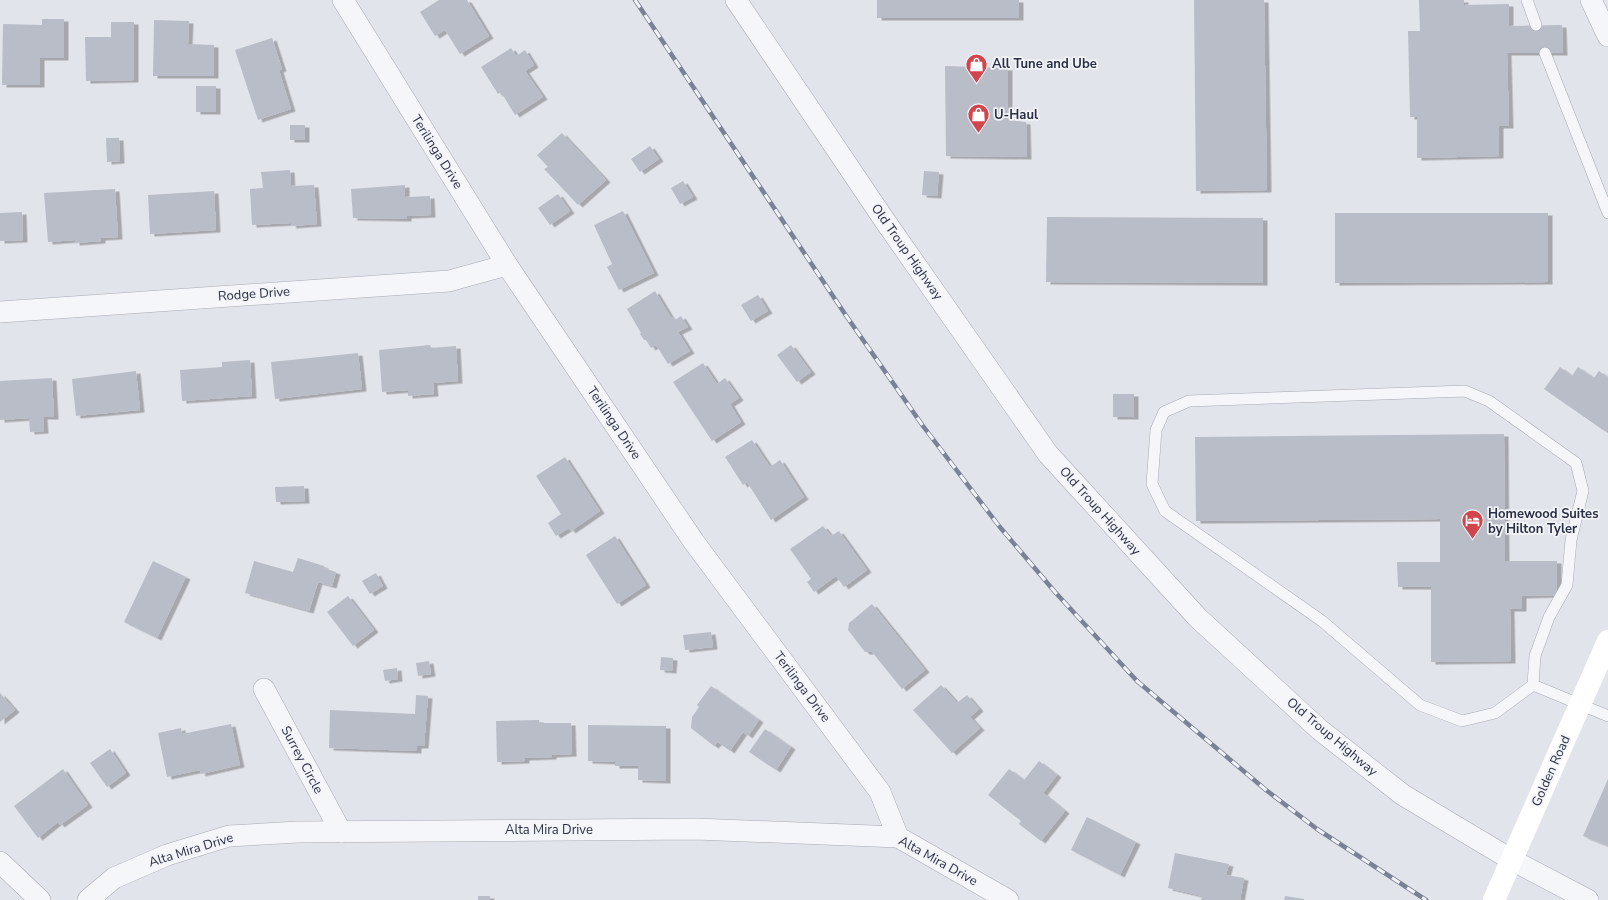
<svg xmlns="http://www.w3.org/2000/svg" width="1608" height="900" viewBox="0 0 1608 900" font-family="'Nunito Sans',sans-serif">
  <defs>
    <filter id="shadow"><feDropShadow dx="4.5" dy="2.5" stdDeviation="0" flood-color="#0004"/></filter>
  </defs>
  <rect width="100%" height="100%" fill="#e2e4eb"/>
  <g fill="#b9bdc8" filter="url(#shadow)">
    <polygon points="439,0 467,0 489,36 460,54 445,30 435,36 420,12"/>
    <rect x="877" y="0" width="142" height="18"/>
    <polygon points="1194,0 1264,0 1267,190 1196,191"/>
    <polygon points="1419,0 1464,0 1464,5 1509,4 1509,26 1562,25 1563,53 1507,53 1509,126 1499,126 1499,156 1417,158 1417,117 1410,117 1408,31 1420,31"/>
    <polygon points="42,19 64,19 64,58 40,58 40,85 2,85 3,24 42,25"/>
    <polygon points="154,20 189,21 188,44 214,45 214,76 153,76"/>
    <polygon points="111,22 134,22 134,80 86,81 85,37 111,37"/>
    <polygon points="272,38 282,69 279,70 291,109 258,120 235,50"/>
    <polygon points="511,48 516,56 525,50 534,65 525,71 543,97 515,115 501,92 498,94 481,67"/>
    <polygon points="945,66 1008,68 1008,120 1026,122 1027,157 946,156"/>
    <rect x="196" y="86" width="20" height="26"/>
    <rect x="290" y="125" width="15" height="15"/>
    <polygon points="562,133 606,180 578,205 544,169 548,167 537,155"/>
    <polygon points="106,138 119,138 120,161 107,162"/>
    <polygon points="650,146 659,159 640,172 631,159"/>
    <polygon points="290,170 291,186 314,185 317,224 292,226 291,223 252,225 250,189 263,188 261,172"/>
    <polygon points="924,171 939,172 937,196 922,195"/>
    <polygon points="683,181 693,197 680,204 671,188"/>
    <polygon points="405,185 405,197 430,196 431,215 407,216 407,219 353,218 351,189"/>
    <polygon points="115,189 118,237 101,238 101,241 75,243 75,240 48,242 44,193"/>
    <polygon points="214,191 216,230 150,234 148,195"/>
    <polygon points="558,194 570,211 550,225 538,208"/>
    <polygon points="623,211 654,273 619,290 607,267 612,264 594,225"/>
    <polygon points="22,212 23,240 0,241 0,213"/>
    <polygon points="1335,213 1548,213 1548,282 1335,283"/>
    <polygon points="1047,217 1263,218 1263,283 1046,282"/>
    <polygon points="655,291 670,316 675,320 681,316 688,327 678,332 690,351 668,364 656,345 651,348 646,340 644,340 640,334 641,333 627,309"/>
    <polygon points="758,295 768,311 751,321 741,305"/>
    <polygon points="430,345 431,348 456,346 458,381 433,383 434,394 408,396 408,390 382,392 379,350"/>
    <polygon points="791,345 811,372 797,382 777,355"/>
    <polygon points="358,353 362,389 275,399 271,362"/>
    <polygon points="250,360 252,396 182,401 180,370 222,367 222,362"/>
    <polygon points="703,363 717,384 725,378 739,398 730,404 741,422 712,441 673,382"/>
    <polygon points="1560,367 1572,376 1578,367 1594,378 1599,371 1608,377 1608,429 1606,432 1544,389"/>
    <polygon points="136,371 140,410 76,416 72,379"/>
    <polygon points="52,378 54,417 43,417 44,431 30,432 29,418 0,420 0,381"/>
    <rect x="1113" y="394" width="21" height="23"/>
    <polygon points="1504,434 1505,561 1557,561 1557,595 1522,596 1522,609 1510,609 1511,661 1431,662 1431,587 1398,587 1397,562 1440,562 1440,519 1196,521 1195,437"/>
    <polygon points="752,440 770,467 780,460 804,497 771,520 747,482 743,485 725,457"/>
    <polygon points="565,457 600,511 571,531 569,528 556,536 548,523 561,514 536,476"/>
    <polygon points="304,486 305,501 276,502 275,487"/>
    <polygon points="823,526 831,536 839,531 867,570 844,587 836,576 814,592 807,582 811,579 790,549"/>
    <polygon points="615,536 646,585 617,604 586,555"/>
    <polygon points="298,558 324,566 324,568 336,572 332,586 318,582 309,611 245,593 254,561 293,572"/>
    <polygon points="153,561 186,577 157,638 124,622"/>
    <polygon points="376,573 383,586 370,594 362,581"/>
    <polygon points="348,596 374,630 353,646 327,612"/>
    <polygon points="872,604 925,670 902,689 872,652 865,652 848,630 849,623"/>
    <polygon points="711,632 713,647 685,650 683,635"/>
    <polygon points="661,657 673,658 672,671 660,670"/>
    <polygon points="429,661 431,674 418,676 416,663"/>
    <polygon points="397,668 398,679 385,681 383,670"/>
    <polygon points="941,685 957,703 967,695 979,709 970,717 980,728 952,753 913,710"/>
    <polygon points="711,686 759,720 748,736 743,732 730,751 718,742 714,746 691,728 692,717 699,707 697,705"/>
    <polygon points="0,693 15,710 0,722"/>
    <polygon points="416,695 428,696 424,746 417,746 417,751 329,748 330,710 415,714"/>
    <polygon points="539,720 539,723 571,723 572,754 552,755 552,757 525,758 525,761 497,762 496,721"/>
    <polygon points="231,724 240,765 201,774 200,770 167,777 158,733 181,728 182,734"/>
    <polygon points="588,725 666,726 666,781 638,780 638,766 615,766 615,762 588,761"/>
    <polygon points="765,729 791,747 776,770 749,752"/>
    <polygon points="110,749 126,773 107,787 90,763"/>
    <polygon points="1039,761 1057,775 1043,793 1065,811 1041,841 1019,824 1021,821 988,795 1009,769 1024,780"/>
    <polygon points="63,769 88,805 60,825 58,822 38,838 14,806"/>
    <polygon points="1608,779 1608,846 1583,836"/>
    <polygon points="1087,817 1136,842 1120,875 1071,850"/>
    <polygon points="1175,853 1229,864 1226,875 1244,878 1240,900 1201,900 1202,896 1168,888"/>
    <rect x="478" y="896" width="12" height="4"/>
    <polygon points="1285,896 1304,899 1304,900 1284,900"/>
  </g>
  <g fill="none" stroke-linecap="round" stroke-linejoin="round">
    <defs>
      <g id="lane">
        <polyline points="1527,0 1536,25"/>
        <polyline points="1545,53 1608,213"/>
        <polygon points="1465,391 1489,401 1576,463 1583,491 1571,540 1567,585 1549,617 1535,656 1533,685 1495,713 1462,721 1420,705 1322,621 1165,511 1152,484 1156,430 1164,412 1189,401"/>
        <polyline points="1533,685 1608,716"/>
      </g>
      <g id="street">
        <polyline points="343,0 507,265 694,542 880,792 898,837"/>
        <polyline points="736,0 885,221 1048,454 1198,618 1320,730 1403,795 1512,860 1588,900"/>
        <polyline points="1591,0 1608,36"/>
        <polyline points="0,312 449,281 507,265"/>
        <polyline points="264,689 341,832"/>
        <polyline points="0,862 40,900"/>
        <polyline points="88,900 114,878 167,855 229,836 298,832 696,829 898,837 1008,900"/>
      </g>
    </defs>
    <use href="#lane" stroke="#a7aab5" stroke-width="12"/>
    <use href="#street" stroke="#a7aab5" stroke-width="22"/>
    <use href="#lane" stroke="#f5f6f9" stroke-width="11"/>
    <use href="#street" stroke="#f5f6f9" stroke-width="21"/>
    <polyline stroke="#fff" stroke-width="22" points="1494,900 1608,641"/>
    <defs>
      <polyline id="rail" points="635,0 847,317 923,426 999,526 1055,592 1137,681 1266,790 1317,829 1426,900"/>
    </defs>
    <use href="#rail" stroke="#7b8295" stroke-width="4.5"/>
    <use href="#rail" stroke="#f2f4f8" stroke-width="3" stroke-dasharray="9" stroke-linecap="butt"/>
  </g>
  <defs>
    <symbol id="shop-pin" viewBox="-11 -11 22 30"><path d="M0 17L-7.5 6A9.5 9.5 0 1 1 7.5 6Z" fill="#d1464c" stroke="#f2f4f8"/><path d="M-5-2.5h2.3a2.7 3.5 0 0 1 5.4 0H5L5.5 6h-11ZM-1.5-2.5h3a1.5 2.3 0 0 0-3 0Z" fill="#fff"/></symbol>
    <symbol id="hotel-pin" viewBox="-11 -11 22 30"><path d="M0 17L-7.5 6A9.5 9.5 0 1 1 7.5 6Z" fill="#d1464c" stroke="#f2f4f8"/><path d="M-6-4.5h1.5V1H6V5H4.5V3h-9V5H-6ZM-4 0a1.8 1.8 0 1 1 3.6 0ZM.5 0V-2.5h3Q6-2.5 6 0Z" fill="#fff"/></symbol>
  </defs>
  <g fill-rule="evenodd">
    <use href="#shop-pin" x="964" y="52" width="25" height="34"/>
    <use href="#shop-pin" x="966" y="102" width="25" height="34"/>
    <use href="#hotel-pin" x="1460" y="508" width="25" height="34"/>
  </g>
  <g text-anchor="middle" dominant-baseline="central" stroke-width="3.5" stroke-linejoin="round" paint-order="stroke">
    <g font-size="13" font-weight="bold" fill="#2a3043" stroke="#f2f4f8" text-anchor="start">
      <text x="992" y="64">All Tune and Ube</text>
      <text x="994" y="115">U-Haul</text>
      <text x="1488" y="514">Homewood Suites<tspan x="1488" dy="15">by Hilton Tyler</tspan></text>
    </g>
    <g font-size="13" fill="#2a3043" stroke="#f2f4f8">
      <text transform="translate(437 152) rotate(58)">Terilinga Drive</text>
      <text transform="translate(907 252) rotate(55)">Old Troup Highway</text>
      <text transform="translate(254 294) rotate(-4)">Rodge Drive</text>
      <text transform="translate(614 423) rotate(56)">Terilinga Drive</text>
      <text transform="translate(1100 511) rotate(48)">Old Troup Highway</text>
      <text transform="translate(802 687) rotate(53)">Terilinga Drive</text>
      <text transform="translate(1332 737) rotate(40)">Old Troup Highway</text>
      <text transform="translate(302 760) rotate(62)">Surrey Circle</text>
      <text transform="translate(1551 771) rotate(-66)">Golden Road</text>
      <text x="549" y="830">Alta Mira Drive</text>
      <text transform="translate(191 850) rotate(-17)">Alta Mira Drive</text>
      <text transform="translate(938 861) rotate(29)">Alta Mira Drive</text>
    </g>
  </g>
</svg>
